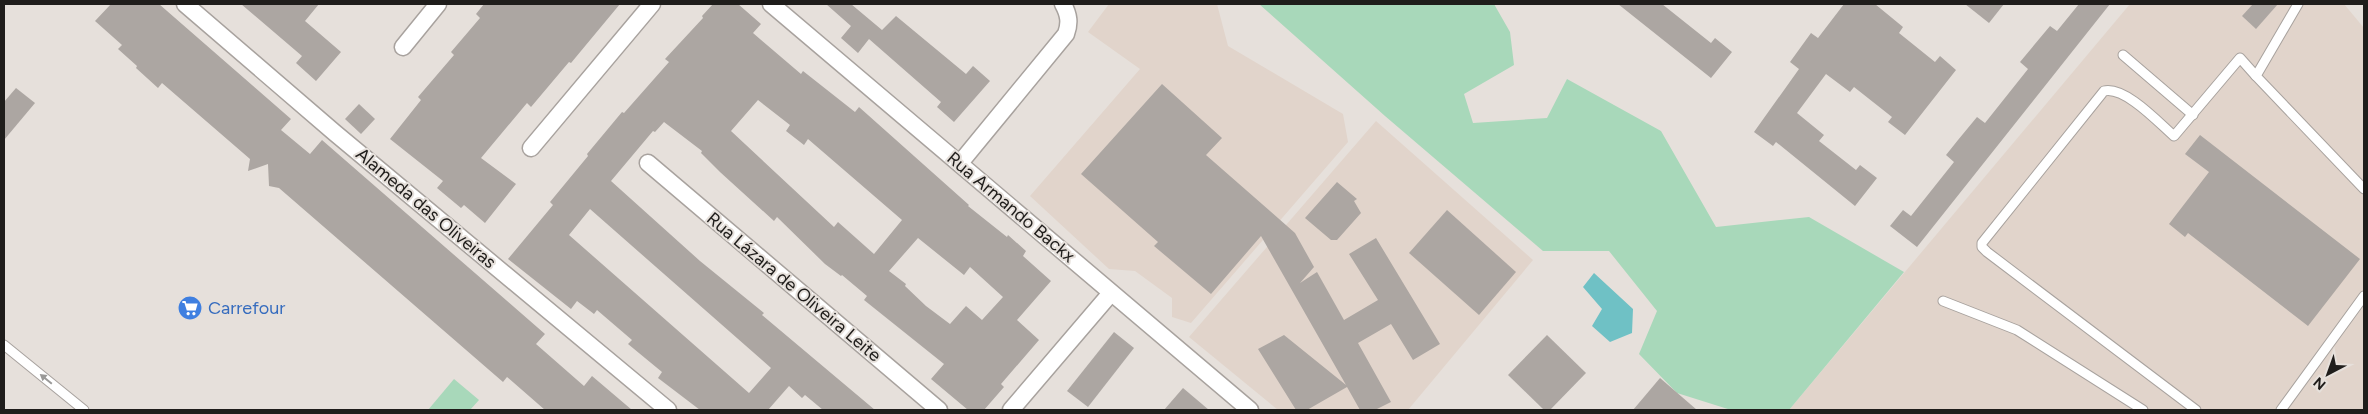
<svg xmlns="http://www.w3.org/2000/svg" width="2368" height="414" viewBox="0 0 2368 414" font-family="Figtree,sans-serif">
  <rect width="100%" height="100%" fill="#e6e0db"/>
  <g fill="#e1d4cb">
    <polygon points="1109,4 1217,4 1228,46 1343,114 1348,142 1191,323 1172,317 1172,298 1135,271 1109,269 1030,196 1140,69 1088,32"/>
    <polygon points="2130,4 2344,4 2364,28 2364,410 1789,410"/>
    <polygon points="1376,121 1533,260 1408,410 1278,410 1189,337"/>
  </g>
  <g fill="#a8d8ba">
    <polygon points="1259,4 1494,4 1510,32 1514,65 1464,94 1473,123 1547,118 1567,79 1661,131 1716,227 1809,217 1904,272 1789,410 1731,410 1677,393 1639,354 1657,311 1609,251 1543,251 1385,116"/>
    <polygon points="454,379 479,400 470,410 428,410"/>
  </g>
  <polygon fill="#6fc1c5" points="1594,273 1633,309 1632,333 1610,342 1592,326 1602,309 1583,287"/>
  <g fill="#aca6a2" fill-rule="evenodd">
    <polygon points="111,4 159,4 291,119 281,130 310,154 322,140 545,334 536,344 584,386 592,376 632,410 545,410 507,377 503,382 279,188 269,186 268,164 248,171 250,159 162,83 158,88 136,68 137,66 118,49 122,45 95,21"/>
    <polygon points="241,4 319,4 305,21 341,52 316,81 296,63 302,56"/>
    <polygon points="484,4 620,4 571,63 569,62 531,107 527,103 481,158 516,184 485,223 464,205 461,208 437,188 443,181 390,139 421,100 418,97 454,55 451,52 480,18 476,14"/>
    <path d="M713 4H738L761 24 753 33 801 74 803 71 855 112 859 107 969 205 968 206 1007 237 1008 235 1026 251 1023 256 1051 281 1017 320 1039 340 1001 384 1004 387 984 410H968L931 379 944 364 864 300 867 296 842 275 841 276 825 264 777 217 774 221 720 172 701 153 702 151 664 122 655 132 653 131 611 181 700 261 764 313 762 315 875 410H823L805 395 802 398 789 386 768 410H700L658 378 662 372 628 344 632 340 597 310 594 314 577 301 571 309 508 259 553 205 550 202 588 156 587 154 622 112 624 113 669 62 665 59 703 18 702 16ZM758 100 790 125 786 131 804 145 808 139 902 220 874 254 838 222 834 227 731 131ZM590 209 771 368 749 393 569 235ZM918 238 964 275 970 267 1003 297 982 320 966 306 950 324 926 306 905 286 906 284 889 271Z"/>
    <polygon points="826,4 851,4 882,30 896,16 966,74 973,66 990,81 954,122 937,107 941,102 869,39 858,53 841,38 851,26"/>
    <polygon points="1618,4 1662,4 1711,43 1715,38 1732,52 1711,78"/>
    <polygon points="1844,4 1875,4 1903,27 1899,33 1935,62 1940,56 1956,70 1905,135 1888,122 1892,117 1854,87 1850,92 1826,74 1797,113 1824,135 1819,141 1856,170 1860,165 1877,178 1855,206 1776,142 1773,146 1754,132 1799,69 1790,62 1811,33 1818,38"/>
    <polygon points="1965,4 2004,4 1989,23"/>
    <polygon points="2079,4 2110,4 1917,247 1890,226 1903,210 1911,216 1954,162 1946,155 1958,140 1977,117 1985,123 2028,69 2020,62 2050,26 2057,31"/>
    <polygon points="2253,4 2278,4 2256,29 2242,16"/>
    <polygon points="1162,84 1222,138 1206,155 1295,233 1314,267 1300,283 1317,272 1344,320 1378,300 1349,254 1376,238 1440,344 1413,360 1391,324 1358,343 1391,402 1375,410 1360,410 1347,387 1307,410 1296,410 1258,349 1284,335 1346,385 1261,236 1211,294 1154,246 1158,242 1081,174"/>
    <polygon points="16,88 35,103 4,140 4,102"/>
    <polygon points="359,104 375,119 361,134 345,119"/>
    <polygon points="2200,135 2360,259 2308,326 2188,233 2185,237 2169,224 2209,172 2185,154"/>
    <polygon points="1337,182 1357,199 1354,201 1361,213 1337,240 1331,240 1305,218"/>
    <polygon points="1447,210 1516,272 1479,315 1409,253"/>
    <polygon points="1114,332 1134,348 1088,407 1067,391"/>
    <polygon points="1547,335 1586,373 1550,410 1544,410 1508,375"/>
    <polygon points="1660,378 1697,410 1633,410"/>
    <polygon points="1183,388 1209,410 1164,410"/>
  </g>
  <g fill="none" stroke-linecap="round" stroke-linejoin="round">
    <defs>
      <g id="service">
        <polyline points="2298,4 2256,76 2364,189"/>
        <polyline points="2123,55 2193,115"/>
        <polyline points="1943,301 2017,330 2143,410"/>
        <polyline points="4,345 84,410"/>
        <path d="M2196 410 1987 252 1982 247V243L2104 91C2125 86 2159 123 2174 136L2240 58 2256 76"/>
        <polyline points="2281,410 2364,296"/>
      </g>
      <g id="minor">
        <polyline points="185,4 335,133 668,410"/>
        <polyline points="771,4 1250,410"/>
        <polyline points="403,47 438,4"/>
        <polyline points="531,148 652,4"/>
        <polyline points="648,163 939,410"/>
        <path d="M960 163 1066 34C1070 23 1069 15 1063 4"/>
        <polyline points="1011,410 1111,293"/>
      </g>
    </defs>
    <use href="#service" stroke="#a8a29e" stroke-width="11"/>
    <use href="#minor" stroke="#a8a29e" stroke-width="19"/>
    <use href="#service" stroke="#fff" stroke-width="9"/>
    <use href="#minor" stroke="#fff" stroke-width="16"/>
  </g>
  <defs><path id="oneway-solid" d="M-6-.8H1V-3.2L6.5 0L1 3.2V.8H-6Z" transform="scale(1.25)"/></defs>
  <use fill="#9a9998" href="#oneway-solid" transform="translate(46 379) rotate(-141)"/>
  <defs>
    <symbol id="supermarket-disc" viewBox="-11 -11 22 22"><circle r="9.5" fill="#3f7fe0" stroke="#e6e0db"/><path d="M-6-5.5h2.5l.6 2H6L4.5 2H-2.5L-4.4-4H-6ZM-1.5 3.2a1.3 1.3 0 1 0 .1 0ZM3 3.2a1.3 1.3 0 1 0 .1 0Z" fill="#fff"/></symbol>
  </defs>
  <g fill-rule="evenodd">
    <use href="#supermarket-disc" x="176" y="294" width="28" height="28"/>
  </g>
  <g text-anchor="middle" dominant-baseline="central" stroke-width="4" stroke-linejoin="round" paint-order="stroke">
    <g font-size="18" fill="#1f1d1b" stroke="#e6e0db">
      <text transform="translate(1011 207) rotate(40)">Rua Armando Backx</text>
      <text transform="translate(426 208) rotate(40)">Alameda das Oliveiras</text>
      <text transform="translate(794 287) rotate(40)">Rua Lázara de Oliveira Leite</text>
    </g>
    <g font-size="18" fill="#366cbe" stroke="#e6e0db" text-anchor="start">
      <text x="208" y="308">Carrefour</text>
    </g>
  </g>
  <rect width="2368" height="414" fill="none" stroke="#1f1d1b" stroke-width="10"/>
  <g transform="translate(2328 374) rotate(221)" stroke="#e6e0db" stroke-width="4" paint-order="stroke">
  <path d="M0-4L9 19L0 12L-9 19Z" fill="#1f1d1b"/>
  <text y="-8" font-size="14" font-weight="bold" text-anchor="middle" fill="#1f1d1b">N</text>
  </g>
</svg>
